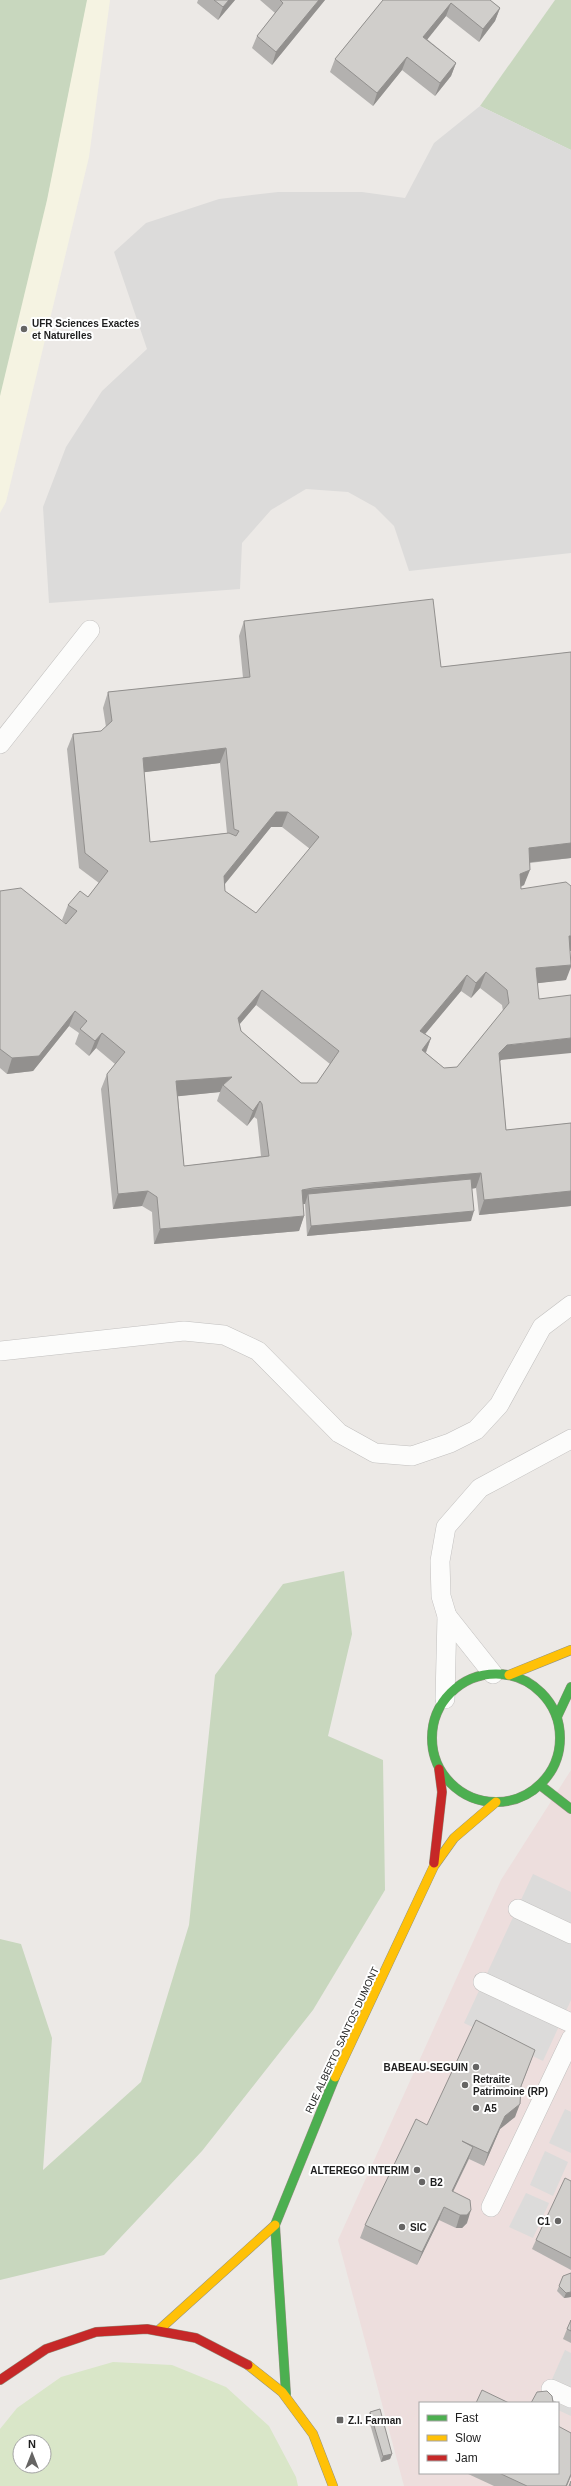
<svg xmlns="http://www.w3.org/2000/svg" width="571" height="2486" viewBox="0 0 571 2486" font-family="Arial,sans-serif">
  <rect width="100%" height="100%" fill="#ece9e6"/>
  <path fill="#eddedd" fill-rule="evenodd" d="M571 1770V2486H404L338 2240 501 1880ZM420 2403H558V2473H420Z"/>
  <polygon fill="#f5f3e2" points="0,0 110,0 89,157 6,502 0,513"/>
  <path fill="#d9e6c8" fill-rule="evenodd" d="M113 2362 172 2365 226 2387 269 2426 296 2477 298 2486H0V2429L17 2408 61 2377ZM20 2442H44V2466H20Z"/>
  <g fill="#c8d7be">
    <polygon points="0,0 87,0 47,200 0,396"/>
    <polygon points="555,0 571,0 571,150 480,106"/>
    <polygon points="344,1571 352,1634 328,1736 383,1760 385,1890 313,2010 202,2151 104,2255 0,2280 0,1939 21,1944 52,2038 43,2170 141,2082 189,1925 215,1675 283,1584"/>
  </g>
  <g fill="#dcdbda">
    <polygon points="480,106 571,150 571,553 409,571 394,526 375,507 348,492 306,489 271,510 242,543 240,589 49,603 43,507 66,447 102,391 147,349 114,252 146,223 219,199 278,192 362,192 405,198 434,143"/>
    <polygon points="533,1874 571,1892 571,2000 543,2061 464,2023"/>
    <polygon points="565,2109 571,2112 571,2153 549,2143"/>
    <polygon points="545,2151 568,2162 553,2196 530,2185"/>
    <polygon points="526,2193 549,2203 533,2238 509,2227"/>
    <polygon points="565,2350 571,2353 571,2416 558,2410 558,2403 542,2402"/>
  </g>
  <g fill="none" stroke-linecap="round" stroke-linejoin="round">
    <defs>
      <g id="lane">
        <polyline points="0,744 90,630"/>
        <polyline points="0,1351 184,1331 224,1335 258,1351 339,1433 375,1453 412,1456 450,1443 476,1430 499,1405 542,1327 571,1305"/>
        <polyline points="447,1616 493,1674"/>
        <polyline points="445,1699 447,1616 441,1596 440,1561 446,1527 480,1488 571,1439"/>
        <polyline points="518,1909 571,1934"/>
        <polyline points="483,1982 571,2023"/>
        <polyline points="491,2207 571,2039"/>
        <polyline points="551,2389 571,2398"/>
      </g>
      <g id="fast">
        <circle cx="496" cy="1738" r="64"/>
        <polyline points="557,1717 571,1687"/>
        <polyline points="540,1785 571,1809"/>
        <polyline points="286,2394 275,2225 335,2077"/>
      </g>
      <g id="slow">
        <polyline points="509,1675 571,1650"/>
        <polyline points="335,2077 434,1866 454,1838 496,1802"/>
        <polyline points="160,2329 275,2225"/>
        <polyline points="248,2365 282,2392 313,2434 333,2486"/>
      </g>
      <g id="jam">
        <polyline points="434,1863 442,1792 439,1769"/>
        <polyline points="0,2380 46,2349 96,2332 147,2329 196,2338 248,2365"/>
      </g>
    </defs>
    <use href="#lane" stroke="#c2c0bf" stroke-width="20"/>
    <use href="#fast" stroke="#939380" stroke-width="10"/>
    <use href="#slow" stroke="#939380" stroke-width="10"/>
    <use href="#jam" stroke="#939380" stroke-width="10"/>
    <use href="#lane" stroke="#fcfcfb" stroke-width="19"/>
    <use href="#fast" stroke="#4caf50" stroke-width="9"/>
    <use href="#slow" stroke="#ffc107" stroke-width="9"/>
    <use href="#jam" stroke="#c62828" stroke-width="9"/>
  </g>
  <g fill="#b3b1af" fill-rule="evenodd">
    <polygon points="198,0 235,0 218,20 197,3"/>
    <polygon points="260,0 325,0 272,65 252,48 257,36 275,13"/>
    <polygon points="383,0 490,0 500,8 495,21 479,42 446,16 427,39 456,63 451,76 435,96 402,70 373,106 330,72 335,59"/>
    <path d="M244 621 441 667 571 652V858L530 863 524 885 521 887V889L571 886V951H570L566 980 537 983 501 1060 500 1061 506 1130 571 1123V1206L479 1215 476 1188 472 1189 471 1221 307 1236 305 1204H303L304 1216 299 1231 154 1244 152 1212 142 1206 113 1209 101 1089 107 1074 115 1064 96 1048 89 1056 75 1044 79 1033 69 1026 33 1071 7 1074 0 1068V891L66 924 62 920 68 905 88 897 99 883 79 868 67 749 73 734 101 731 106 727 103 708 108 692 243 678 239 636ZM220 763 227 833 150 842 144 772ZM271 827H282L310 849 256 913 225 891V884ZM480 988 502 1005 503 1011 457 1067 444 1068 426 1053 431 1038 425 1034 461 991 471 998ZM256 1005 330 1064 317 1083H301L241 1031 239 1025ZM220 1092 217 1101 247 1126 254 1117 257 1119 261 1156 184 1166 178 1096Z"/>
    <polygon points="535,2050 521,2087 515,2117 500,2129 484,2166 469,2159 453,2192 467,2223 462,2228 456,2228 439,2220 417,2265 360,2238 365,2225 427,2125"/>
    <polygon points="571,2181 571,2270 532,2249 536,2240"/>
    <polygon points="563,2276 571,2297 564,2298 557,2291"/>
    <polygon points="571,2320 571,2343 563,2339 567,2329"/>
    <polygon points="370,2412 392,2454 390,2459 381,2462 368,2417"/>
    <polygon points="466,2473 558,2473 567,2486 494,2486"/>
  </g>
  <g fill="#92908e">
    <polygon points="229,0 235,0 218,20 223,7"/>
    <polygon points="319,0 325,0 272,65 276,52"/>
    <polygon points="451,3 446,16 419,50 423,37"/>
    <polygon points="500,8 495,21 479,42 483,29"/>
    <polygon points="407,57 402,70 373,106 377,93"/>
    <polygon points="456,63 451,76 435,96 440,83"/>
    <polygon points="226,748 220,763 138,773 143,758"/>
    <polygon points="276,812 288,812 282,827 271,827 219,891 224,876"/>
    <polygon points="571,843 571,858 523,863 529,848"/>
    <polygon points="530,870 524,885 514,889 520,874"/>
    <polygon points="569,936 571,936 571,951 563,951"/>
    <polygon points="571,965 571,967 566,980 531,984 536,968"/>
    <polygon points="486,972 480,988 471,998 476,983"/>
    <polygon points="467,975 461,991 415,1046 420,1031"/>
    <polygon points="262,990 256,1005 232,1033 238,1018"/>
    <polygon points="75,1011 69,1026 33,1071 7,1074 12,1058"/>
    <polygon points="102,1033 96,1048 89,1056 95,1041"/>
    <polygon points="431,1038 425,1054 422,1050"/>
    <polygon points="571,1038 571,1053 501,1060 493,1068 499,1053 507,1045"/>
    <polygon points="232,1077 223,1085 220,1092 171,1097 176,1081"/>
    <polygon points="260,1101 254,1117 247,1126 253,1111"/>
    <polygon points="481,1173 476,1188 309,1203 308,1194 305,1204 296,1205 302,1190"/>
    <polygon points="148,1191 142,1206 113,1209 118,1194"/>
    <polygon points="571,1191 571,1206 479,1215 484,1200"/>
    <polygon points="474,1211 471,1221 307,1236 311,1226"/>
    <polygon points="304,1216 299,1231 154,1244 160,1229"/>
    <polygon points="520,2104 515,2117 500,2129 484,2166 488,2153 505,2116"/>
    <polygon points="473,2147 468,2160 447,2204 452,2191"/>
    <polygon points="444,2207 439,2220 417,2265 422,2252"/>
    <polygon points="471,2210 467,2223 462,2228 456,2228 460,2215"/>
    <polygon points="571,2292 571,2297 564,2298 566,2293"/>
    <polygon points="392,2454 390,2459 381,2462 383,2456"/>
    <polygon points="571,2474 571,2476 567,2486 566,2486"/>
  </g>
  <g fill="#d0cecb" stroke="#92908e" fill-rule="evenodd">
    <polygon points="214,0 229,0 223,7"/>
    <polygon points="280,0 319,0 276,52 257,36 283,3"/>
    <polygon points="383,0 490,0 500,8 483,29 451,3 423,37 456,63 440,83 407,57 377,93 335,59"/>
    <path d="M433 599 441 667 571 652V843L529 848 530 870 520 874 521 889 566 882 571 886V936H569L571 965 536 968 539 999 571 995V1038L507 1045 499 1053 506 1130 571 1123V1191L484 1200 481 1173 313 1188 302 1190 304 1216 160 1229 157 1197 148 1191 118 1194 107 1074 125 1052 102 1033 95 1041 80 1029 87 1021 75 1011 39 1056 12 1058 0 1049V891L21 888 66 924 77 911 68 905 80 891 88 897 108 871 85 853 73 734 101 731 112 721 108 692 250 677 244 621ZM226 748 234 829 239 831 236 836 229 833 150 842 143 758ZM276 812H288L319 837 256 913 225 891 224 876ZM486 972 507 990 509 1003 457 1067 444 1068 422 1050 431 1038 420 1031 467 975 476 983ZM262 990 339 1051 317 1083H301L241 1031 238 1018ZM232 1077 223 1085 253 1111 260 1101 262 1104 269 1156 184 1166 176 1081Z"/>
    <polygon points="471,1179 474,1211 311,1226 308,1194"/>
    <polygon points="476,2020 535,2050 521,2086 520,2104 505,2116 488,2153 462,2141 473,2147 452,2191 470,2200 471,2210 467,2215 460,2215 444,2207 422,2252 365,2225 416,2119 427,2125"/>
    <polygon points="565,2178 571,2181 571,2258 536,2240"/>
    <polygon points="571,2273 571,2292 566,2293 559,2286 563,2276"/>
    <polygon points="571,2320 571,2331 567,2329"/>
    <polygon points="482,2390 509,2403 476,2403"/>
    <polygon points="547,2391 552,2396 553,2402 552,2403 531,2403 537,2392"/>
    <polygon points="380,2409 392,2454 383,2456 370,2412"/>
    <polygon points="558,2426 571,2433 571,2474 566,2486 527,2486 499,2473 558,2473"/>
    <polygon points="571,2481 571,2486 569,2486"/>
  </g>
  <g fill="#666564" stroke="#fff" stroke-width="1.5">
    <circle cx="24" cy="329" r="4"/>
    <circle cx="476" cy="2067" r="4"/>
    <circle cx="465" cy="2085" r="4"/>
    <circle cx="476" cy="2108" r="4"/>
    <circle cx="417" cy="2170" r="4"/>
    <circle cx="422" cy="2182" r="4"/>
    <circle cx="558" cy="2221" r="4"/>
    <circle cx="402" cy="2227" r="4"/>
    <rect x="336" y="2416" width="8" height="8" rx="2"/>
  </g>
  <g text-anchor="middle" dominant-baseline="central" stroke-width="4" stroke-linejoin="round" paint-order="stroke">
    <g font-size="10" font-weight="bold" fill="#1e1e1e" stroke="#fff" text-anchor="start">
      <text x="32" y="323">UFR Sciences Exactes<tspan x="32" dy="12">et Naturelles</tspan></text>
      <text x="468" y="2067" text-anchor="end">BABEAU-SEGUIN</text>
      <text x="473" y="2079">Retraite<tspan x="473" dy="12">Patrimoine (RP)</tspan></text>
      <text x="484" y="2108">A5</text>
      <text x="409" y="2170" text-anchor="end">ALTEREGO INTERIM</text>
      <text x="430" y="2182">B2</text>
      <text x="550" y="2221" text-anchor="end">C1</text>
      <text x="410" y="2227">SIC</text>
      <text x="348" y="2420">Z.I. Farman</text>
    </g>
    <g font-size="10" fill="#1e1e1e" stroke="#fff">
      <text transform="translate(342 2040) rotate(-65)">RUE ALBERTO SANTOS DUMONT</text>
    </g>
  </g>
  <rect x="419" y="2402" width="140" height="72" fill="#ffffff" stroke="#a5a5a5"/>
  <rect x="427" y="2415" width="20" height="6" fill="#4caf50" stroke="#a5a5a5"/>
  <text x="455" y="2422" font-size="12" fill="#1e1e1e">Fast</text>
  <rect x="427" y="2435" width="20" height="6" fill="#ffc107" stroke="#a5a5a5"/>
  <text x="455" y="2442" font-size="12" fill="#1e1e1e">Slow</text>
  <rect x="427" y="2455" width="20" height="6" fill="#c62828" stroke="#a5a5a5"/>
  <text x="455" y="2462" font-size="12" fill="#1e1e1e">Jam</text>
  <g transform="translate(32 2454)"><circle r="19" fill="#ffffff" stroke="#a5a5a5"/>
  <path d="M0-3L7 15L0 10L-7 15Z" fill="#666564"/>
  <text y="-6" font-size="11" font-weight="bold" text-anchor="middle" fill="#1e1e1e">N</text>
  </g>
</svg>
